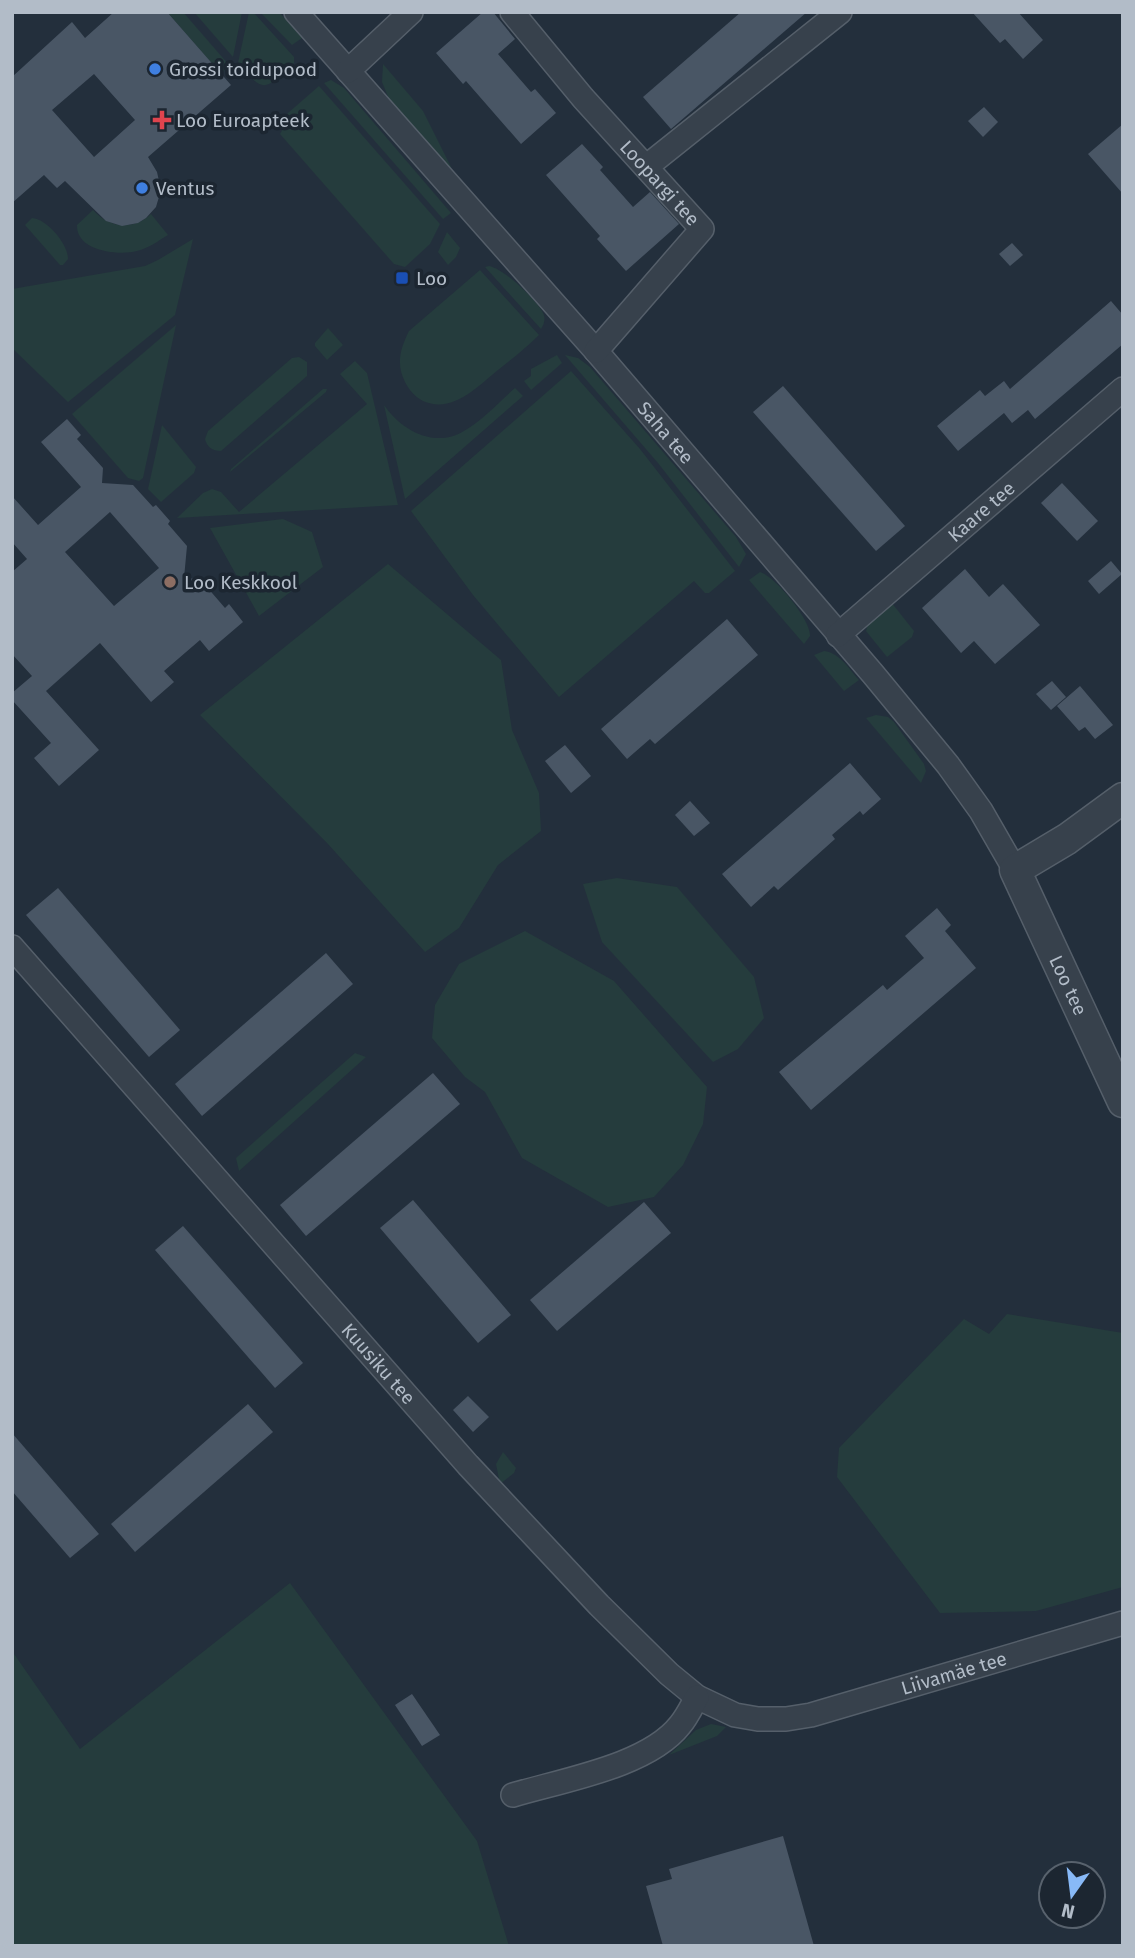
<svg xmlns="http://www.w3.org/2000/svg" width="1135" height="1958" viewBox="0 0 1135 1958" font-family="'Fira Sans',sans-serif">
  <rect width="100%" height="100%" fill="#232f3c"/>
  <g fill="#253c3d">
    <polygon points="167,12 183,12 229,65 221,74"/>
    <polygon points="194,12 242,12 233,57"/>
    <path d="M249 12H253L294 57V63C264 89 266 96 238 63Z"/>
    <polygon points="260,12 279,12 302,38 292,45"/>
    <polygon points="383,64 423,111 452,169 389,99 382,82"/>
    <polygon points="331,80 344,88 451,213 443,219 324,83"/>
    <polygon points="319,86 440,224 430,244 405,267 394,264 280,134 285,125 280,120"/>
    <path d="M93 210C109 228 133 231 151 214L168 235C158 241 149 248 137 251 118 256 76 251 77 225Z"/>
    <path d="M32 218C47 219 68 244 68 259L63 265H60L25 225Z"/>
    <polygon points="447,232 460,248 456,257 448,265 438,252"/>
    <polygon points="193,239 175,315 68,402 12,348 12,289 145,266 158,260"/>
    <path d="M489 266C504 269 536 299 543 313 546 319 544 324 541 329L485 267Z"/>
    <path d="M480 270 539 335C526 348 512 359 498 370 477 387 452 414 423 401 415 397 409 390 405 382 396 364 400 349 409 331Z"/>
    <polygon points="176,325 143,478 139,481 128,478 72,414"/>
    <polygon points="328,328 343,345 327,360 315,346 315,343"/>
    <polygon points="557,355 562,363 531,390 524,381 531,376 531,369"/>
    <polygon points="565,355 578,358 590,367 736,537 746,554 739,567 658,463"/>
    <path d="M299 357 307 362V376L221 451C212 451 207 447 205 439L208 431 292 358Z"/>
    <polygon points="355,361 367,373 398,505 177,518 203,493 212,489 221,492 239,512 367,404 340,374"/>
    <polygon points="571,371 640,449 735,571 709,593 705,593 694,581 559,697 473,595 411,511"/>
    <path d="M515 388 523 396 405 499 384 405C401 430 434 449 464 431 483 420 499 402 515 388Z"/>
    <polygon points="323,389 327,389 326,392 230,472 231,469"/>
    <polygon points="162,425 196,467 194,473 161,502 148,489"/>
    <polygon points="283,519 312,532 323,567 259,616 210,528"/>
    <polygon points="388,564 501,660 512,730 539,793 541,831 498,865 459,928 425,952 328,844 200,715"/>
    <path d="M760 572C775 576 811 620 810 636L804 644 749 580Z"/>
    <polygon points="891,602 914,631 912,637 887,657 866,631 868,624"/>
    <path d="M824 651C840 653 848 668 859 680L844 691 814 655Z"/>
    <polygon points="876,715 888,717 894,722 924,764 926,771 921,783 866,718"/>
    <polygon points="617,878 677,887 754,977 764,1018 738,1049 713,1062 602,942 583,884"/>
    <polygon points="525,931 614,981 707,1087 703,1124 683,1165 654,1197 608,1207 522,1158 485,1092 465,1077 432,1038 435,1005 459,964"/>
    <polygon points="355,1053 366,1057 239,1171 236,1158"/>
    <polygon points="1007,1314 1123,1333 1123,1587 1036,1611 940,1613 837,1477 839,1448 964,1319 989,1334"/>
    <polygon points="503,1452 516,1468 514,1473 500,1484 496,1464"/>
    <polygon points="290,1583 477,1841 509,1946 12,1946 12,1651 80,1749"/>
    <polygon points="711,1724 726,1727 717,1736 669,1755 696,1730"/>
  </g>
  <g fill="#495665" fill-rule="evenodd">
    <path d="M114 12H167L231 85 148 157 157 172 161 190 156 207 146 218 138 223 122 226 106 221 65 181 57 188 44 175 12 203V77L72 22 85 38ZM94 74 135 120 94 157 52 110Z"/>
    <polygon points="483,12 493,12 515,39 498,54 531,92 535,89 556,113 521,144 466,81 463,84 436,53"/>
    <polygon points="741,12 807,12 671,129 643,97"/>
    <polygon points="972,12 1018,12 1043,40 1023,59 1005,39 1000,43"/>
    <polygon points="984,107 998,122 983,137 968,121"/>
    <polygon points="1123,124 1123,194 1088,154"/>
    <polygon points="582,144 603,167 600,170 633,207 650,192 679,224 626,271 597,239 600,236 546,175"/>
    <polygon points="1012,243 1023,255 1010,266 999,254"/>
    <polygon points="1111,301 1123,315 1123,344 1035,419 1028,410 1012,423 1004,413 958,451 937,426 980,390 985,396 1004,381 1010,389"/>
    <polygon points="783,386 905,526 876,551 753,412"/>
    <path d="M67 419 81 435 77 439 103 468 102 483 133 485 153 507 156 505 170 521 168 524 187 546 184 578 200 579 225 608 229 604 243 622 209 651 200 640 164 671 174 682 151 702 100 643 46 691 99 750 59 786 34 758 51 743 12 700V693L32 676 12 654V572L27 559 12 542V496L38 525 81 487 41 442ZM110 512 159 568 114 606 65 552Z"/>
    <polygon points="1062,483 1098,521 1077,541 1041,503"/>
    <polygon points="1111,561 1122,574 1099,594 1088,581"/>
    <polygon points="965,569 989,597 1003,584 1040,625 995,664 974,641 961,653 922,608"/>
    <polygon points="727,619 758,655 655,744 650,739 627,759 601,729"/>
    <polygon points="1052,681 1066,697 1051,710 1036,694"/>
    <polygon points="1080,686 1113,725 1095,739 1085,727 1079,731 1057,706"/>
    <polygon points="565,745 591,776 571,793 545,761"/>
    <polygon points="850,763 881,799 863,815 860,811 832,835 835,839 778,890 774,886 751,907 722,874"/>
    <polygon points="690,801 710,823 694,836 675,815"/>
    <polygon points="58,888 180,1030 149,1057 26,915"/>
    <polygon points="937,908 951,925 945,931 976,968 811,1110 779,1072 883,985 887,990 924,958 905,936"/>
    <polygon points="326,953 353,984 202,1116 175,1084"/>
    <polygon points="433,1073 460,1104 306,1236 280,1205"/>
    <polygon points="413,1200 511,1315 478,1343 380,1228"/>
    <polygon points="644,1202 671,1233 557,1331 530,1300"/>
    <polygon points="183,1226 303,1363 275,1388 155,1250"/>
    <polygon points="468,1396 489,1417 473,1432 453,1410"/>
    <polygon points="248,1404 273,1432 135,1552 111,1524"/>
    <polygon points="12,1433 99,1534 70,1558 12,1491"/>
    <polygon points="412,1694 440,1735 422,1746 395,1705"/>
    <polygon points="783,1836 814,1946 663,1946 646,1886 672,1879 669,1869"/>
  </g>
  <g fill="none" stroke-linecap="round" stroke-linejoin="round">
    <defs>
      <g id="minor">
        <path id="s1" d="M296 12 596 351 873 674 948 765 981 811 1015 870"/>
        <path id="s2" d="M512 12 583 98 702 229 596 351"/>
        <polyline points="348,71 411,12"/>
        <polyline points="646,167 840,12"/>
        <path id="s3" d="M838 635 1123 389"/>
        <path id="s4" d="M12 947 468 1465 599 1605 669 1674 697 1697 735 1715 758 1719H786L811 1715 1123 1623"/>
        <path d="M513 1795C563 1780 648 1766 680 1725 687 1717 692 1706 697 1697"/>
      </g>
      <g id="tertiary">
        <path id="s5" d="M1123 798 1067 839 1015 870 1123 1102"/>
      </g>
    </defs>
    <use href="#minor" stroke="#555f6a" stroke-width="26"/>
    <use href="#tertiary" stroke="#555f6a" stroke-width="33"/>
    <use href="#minor" stroke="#37414c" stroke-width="23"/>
    <use href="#tertiary" stroke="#37414c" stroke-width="30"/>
  </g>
  <g fill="#3f7fe0" stroke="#1c2631" stroke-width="2.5">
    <circle cx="155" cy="69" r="7"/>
    <circle cx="142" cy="188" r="7"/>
  </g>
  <path fill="#e0444e" stroke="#1c2631" stroke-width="2.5" d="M158.5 109.5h7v7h7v7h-7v7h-7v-7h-7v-7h7z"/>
  <rect fill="#1a4fb4" stroke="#1c2631" stroke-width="2.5" x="395" y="271" width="14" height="14" rx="3.5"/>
  <circle fill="#8d6e63" stroke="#1c2631" stroke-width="2.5" cx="170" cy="582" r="7"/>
  <g text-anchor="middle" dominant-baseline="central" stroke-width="7" stroke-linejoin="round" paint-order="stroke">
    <g font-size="19" fill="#b2bcc8" stroke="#1c2631" text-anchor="start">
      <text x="169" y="69">Grossi toidupood</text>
      <text x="176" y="120">Loo Euroapteek</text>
      <text x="156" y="188">Ventus</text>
      <text x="416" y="278">Loo</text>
      <text x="184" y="582">Loo Keskkool</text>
    </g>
    <g font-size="19" fill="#b2bcc8" stroke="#1c2631">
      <text stroke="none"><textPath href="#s2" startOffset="226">Loopargi tee</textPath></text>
      <text stroke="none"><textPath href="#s1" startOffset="560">Saha tee</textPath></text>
      <text stroke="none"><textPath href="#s3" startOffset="189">Kaare tee</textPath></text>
      <text stroke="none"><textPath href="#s5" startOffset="257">Loo tee</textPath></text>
      <text stroke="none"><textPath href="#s4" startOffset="555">Kuusiku tee</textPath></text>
      <text stroke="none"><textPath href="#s4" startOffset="1284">Liivamäe tee</textPath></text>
    </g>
  </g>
  <rect width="1135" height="1958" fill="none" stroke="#b2bcc8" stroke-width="28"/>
  <g transform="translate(1072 1895) rotate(194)"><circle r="33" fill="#1c2631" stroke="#58626d" stroke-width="2"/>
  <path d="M0-5L12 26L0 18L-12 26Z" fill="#88b9f7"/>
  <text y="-10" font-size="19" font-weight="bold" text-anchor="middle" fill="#b2bcc8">N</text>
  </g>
</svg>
